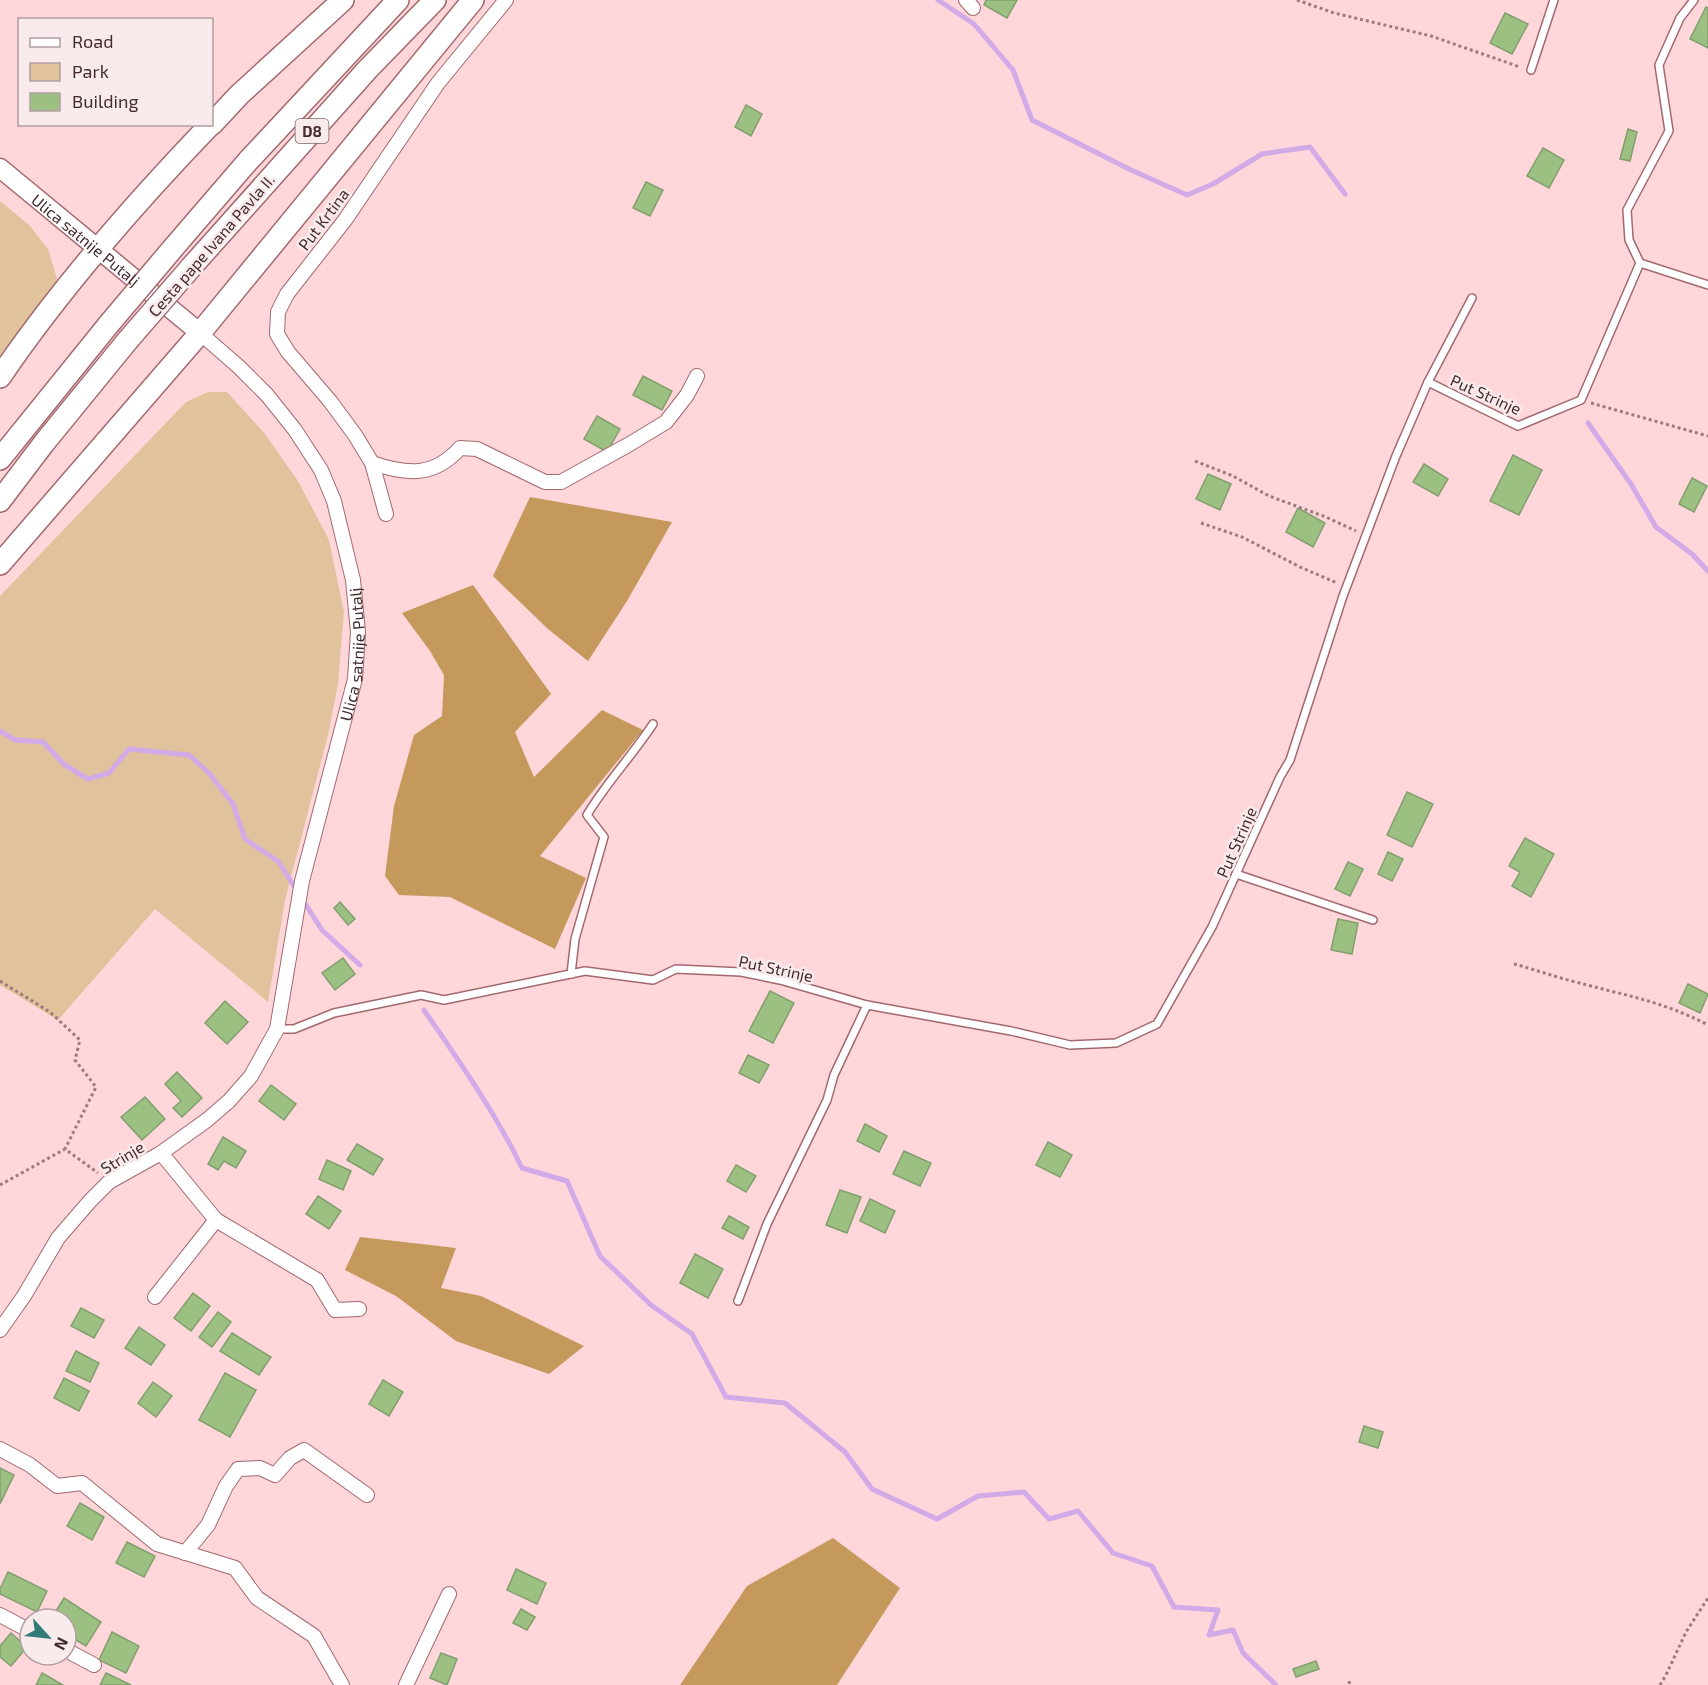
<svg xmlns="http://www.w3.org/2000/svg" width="1708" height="1685" viewBox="0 0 1708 1685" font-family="'Exo 2',sans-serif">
  <rect width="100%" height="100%" fill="#ffd6d9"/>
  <g fill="#e0c29c">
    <polygon points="0,201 30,226 48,249 58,282 0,362"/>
    <polygon points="208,392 227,392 265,434 298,481 329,540 344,612 338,684 328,735 285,900 268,1002 155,909 58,1020 0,985 0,596 186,402"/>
  </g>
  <g fill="#c5985c">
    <polygon points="530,497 672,522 627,601 588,661 548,629 493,576"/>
    <polygon points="473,585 551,694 515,732 534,777 602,710 643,730 540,856 586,878 555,949 450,897 399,895 385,876 394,806 414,735 442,716 444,675 430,651 402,613"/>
    <polygon points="360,1237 456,1248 441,1288 481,1296 584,1346 549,1374 456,1341 396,1296 345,1270"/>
    <polygon points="833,1538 900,1588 837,1685 680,1685 747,1586"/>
  </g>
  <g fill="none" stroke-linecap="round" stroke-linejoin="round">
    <g stroke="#d1aae7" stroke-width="5">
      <polyline points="938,0 974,24 1013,70 1032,120 1131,170 1187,195 1213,184 1262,154 1310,147 1345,194"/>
      <polyline points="1588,423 1631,484 1656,527 1692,554 1708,571"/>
      <polyline points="0,731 15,740 43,742 65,765 88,779 109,773 129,749 189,755 209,773 233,804 245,839 279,862 297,891"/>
      <polyline points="302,899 322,930 360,965"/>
      <path d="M424 1010C459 1061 495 1112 522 1168L567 1181 600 1256 651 1305 692 1334 726 1397 785 1403 845 1452 872 1489 937 1519 978 1496 1024 1492 1049 1519 1078 1511 1113 1553 1152 1566 1174 1607 1218 1610 1209 1635 1233 1630 1243 1653 1276 1685"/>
    </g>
  </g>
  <g fill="#9bc082" stroke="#829f6f" stroke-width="1.5">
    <polygon points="986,0 1017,0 1007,18 984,5"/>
    <polygon points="1706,7 1708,8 1708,48 1690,39"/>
    <polygon points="1505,13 1528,24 1512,54 1490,43"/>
    <polygon points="746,105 762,114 751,136 735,127"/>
    <polygon points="1628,129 1637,132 1630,161 1620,159"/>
    <polygon points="1543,148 1564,160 1549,188 1527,176"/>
    <polygon points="646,182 663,190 650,216 633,208"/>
    <polygon points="643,376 672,391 662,410 633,395"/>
    <polygon points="597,416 620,429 607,452 584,439"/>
    <polygon points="1513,455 1542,470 1519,515 1490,501"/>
    <polygon points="1424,464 1448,479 1438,496 1413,482"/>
    <polygon points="1208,474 1231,484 1220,510 1196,499"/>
    <polygon points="1692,478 1707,486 1694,512 1679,504"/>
    <polygon points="1298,508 1325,523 1313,547 1286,532"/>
    <polygon points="1407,792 1433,804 1412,847 1387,835"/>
    <polygon points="1525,838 1554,854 1531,897 1512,886 1520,872 1509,866"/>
    <polygon points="1388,852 1403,859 1392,881 1378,874"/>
    <polygon points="1348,862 1363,869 1350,896 1335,889"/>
    <polygon points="340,902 355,919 348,925 334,908"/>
    <polygon points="1338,919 1358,923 1352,954 1331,950"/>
    <polygon points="343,958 355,974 335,990 322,973"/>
    <polygon points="1688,984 1708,994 1700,1013 1679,1003"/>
    <polygon points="770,991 794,1003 773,1043 749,1031"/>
    <polygon points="225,1001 248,1022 227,1044 205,1023"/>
    <polygon points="748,1055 769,1065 759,1083 739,1073"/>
    <polygon points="177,1072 202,1098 182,1117 173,1108 181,1101 165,1084"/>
    <polygon points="271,1085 296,1104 284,1120 259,1101"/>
    <polygon points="145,1097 165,1119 142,1140 121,1117"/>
    <polygon points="865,1124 887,1136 879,1152 857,1141"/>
    <polygon points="223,1137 246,1151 236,1168 224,1161 218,1170 208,1164"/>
    <polygon points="1048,1142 1072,1155 1060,1177 1036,1165"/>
    <polygon points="357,1144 383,1159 373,1175 347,1160"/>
    <polygon points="904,1151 931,1163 920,1186 893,1174"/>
    <polygon points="327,1160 351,1171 343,1190 319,1179"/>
    <polygon points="736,1165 756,1176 746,1192 727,1181"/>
    <polygon points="840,1190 861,1197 847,1233 826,1225"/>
    <polygon points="318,1196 341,1211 329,1229 306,1214"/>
    <polygon points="870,1199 895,1211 885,1233 860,1221"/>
    <polygon points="729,1216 749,1227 743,1239 722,1228"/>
    <polygon points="695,1254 723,1269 708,1298 680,1283"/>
    <polygon points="193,1293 210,1306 191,1331 174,1318"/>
    <polygon points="81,1308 104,1320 94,1338 71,1326"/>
    <polygon points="218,1312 231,1322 212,1347 199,1337"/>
    <polygon points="139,1327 165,1345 151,1365 125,1348"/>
    <polygon points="232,1333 271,1357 259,1375 220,1351"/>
    <polygon points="76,1351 99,1363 90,1382 66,1371"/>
    <polygon points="225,1373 256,1390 230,1437 199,1420"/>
    <polygon points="64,1378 89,1391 79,1411 54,1398"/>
    <polygon points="383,1380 403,1392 389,1416 369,1404"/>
    <polygon points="153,1382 172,1396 156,1417 138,1403"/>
    <polygon points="1364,1426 1383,1432 1378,1448 1359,1442"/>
    <polygon points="0,1468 14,1475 0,1504"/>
    <polygon points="80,1503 104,1517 92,1540 67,1526"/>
    <polygon points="127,1542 155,1556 144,1577 116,1563"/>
    <polygon points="516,1569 546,1583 537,1604 507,1590"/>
    <polygon points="8,1572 47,1591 37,1612 0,1594 0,1589"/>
    <polygon points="64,1598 101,1622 86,1646 66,1634 66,1619 51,1619"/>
    <polygon points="521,1609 535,1617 527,1630 513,1623"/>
    <polygon points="112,1632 139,1646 126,1673 99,1660"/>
    <polygon points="11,1633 27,1647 11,1666 0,1657 0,1646"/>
    <polygon points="441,1653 457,1659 447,1685 430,1678"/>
    <polygon points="1316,1661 1319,1669 1296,1677 1293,1669"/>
    <polygon points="42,1673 63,1685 36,1685"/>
    <polygon points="106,1673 131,1685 100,1685"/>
  </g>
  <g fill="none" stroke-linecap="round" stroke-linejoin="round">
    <defs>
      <g id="lane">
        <polyline points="1531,70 1554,0"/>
        <polyline points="1640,263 1708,285"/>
        <polyline points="1428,382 1472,298"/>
        <polyline points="1236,874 1373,920"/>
        <path d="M571 974 575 939 604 837 587 815C606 783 632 756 653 724"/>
        <polyline points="277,1029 294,1029 334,1013 421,995 444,1000 585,971 653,980 676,969 741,972 780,980 867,1005 1011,1031 1070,1045 1116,1043 1157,1024 1212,927 1280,777 1290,760 1343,596 1396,456 1428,382 1518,426 1581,400 1640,263 1629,240 1627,210 1669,131 1659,65 1680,18 1694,0"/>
        <polyline points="738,1301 767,1224 827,1100 834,1075 867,1005"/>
      </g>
      <g id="street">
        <polyline points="966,0 973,8"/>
        <path d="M372 463C407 475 434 477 460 448L477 449 545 482H561L628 445 666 422 687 395 697 376"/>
        <polyline points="386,514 372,463 355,435 330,401 288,352 277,334 278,312 287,294 345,220 438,83 506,0"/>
        <polyline points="161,1153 216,1220 317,1280 335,1310 359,1309"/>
        <polyline points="155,1297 216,1220"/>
        <path id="s1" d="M0 1330 24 1296 58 1238 90 1201 109 1182 161 1153 207 1120 229 1101 251 1076 277 1029 302 881 355 679 358 632 353 580 334 501 321 470 295 430 267 395 239 367 200 333"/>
        <polyline points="0,1449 30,1465 57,1486 82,1483 157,1544 235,1568 257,1598 314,1636 342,1685"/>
        <polyline points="185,1553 208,1525 226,1486 238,1469 260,1468 275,1475 290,1458 304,1450 367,1495"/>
        <polyline points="0,1615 30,1631"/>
        <polyline points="66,1650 94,1665"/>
        <polyline points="406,1685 449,1594"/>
      </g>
      <g id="secondary">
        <path id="s2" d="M0 168 200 333"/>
      </g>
      <g id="primary">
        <polyline points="212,124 239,95 343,0"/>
        <polyline points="174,247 248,161 398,0"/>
        <polyline points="193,265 367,70 435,0"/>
        <path d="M0 377C62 286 135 203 211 124"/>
        <polyline points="0,459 109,324"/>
        <polyline points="0,501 44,443 128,340"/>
        <polyline points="0,564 200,333 473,0"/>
      </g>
    </defs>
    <use href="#lane" stroke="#a2686e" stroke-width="10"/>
    <use href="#street" stroke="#a2686e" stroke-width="16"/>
    <use href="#secondary" stroke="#a2686e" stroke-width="21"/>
    <use href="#primary" stroke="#a2686e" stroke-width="24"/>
    <g stroke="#9c7b7e" stroke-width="3" stroke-dasharray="3 3" stroke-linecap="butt">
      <polyline points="1297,0 1334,13 1431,36 1520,67"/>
      <polyline points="1591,403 1708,436"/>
      <polyline points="1195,461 1233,476 1269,496 1326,517 1356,531"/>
      <polyline points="1201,523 1242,537 1300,567 1337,583"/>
      <path d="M1514 964C1533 969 1552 976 1572 981 1622 995 1660 1000 1708 1025"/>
      <polyline points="0,981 50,1012 80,1040 75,1060 96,1087 65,1149"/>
      <polyline points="0,1185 65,1149 98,1173"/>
      <polyline points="1349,1681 1350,1685"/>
      <polyline points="1660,1685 1666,1675 1686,1632 1708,1598"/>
    </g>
    <use href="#lane" stroke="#fff" stroke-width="7"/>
    <use href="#street" stroke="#fff" stroke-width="14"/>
    <use href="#secondary" stroke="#fff" stroke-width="18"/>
    <use href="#primary" stroke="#fff" stroke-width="21"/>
    <defs>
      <g id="primary-bridge">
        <polyline points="109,324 174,247"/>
        <polyline points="128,340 193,265"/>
      </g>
    </defs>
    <use href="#primary-bridge" stroke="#a2686e" stroke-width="24" stroke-linecap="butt"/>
    <use href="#primary-bridge" stroke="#fff" stroke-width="21"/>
  </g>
  <g text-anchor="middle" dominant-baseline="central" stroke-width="5" stroke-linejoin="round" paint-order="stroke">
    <rect fill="#f9ebec" stroke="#7a6566" stroke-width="1.5" x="295.5" y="119" width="33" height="24" rx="4.5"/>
    <g font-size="15" font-weight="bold" fill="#442b2d">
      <text x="312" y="131">D8</text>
    </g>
    <g font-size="16" fill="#442b2d" stroke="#f9ebec">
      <text transform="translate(323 219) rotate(-53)">Put Krtina</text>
      <text stroke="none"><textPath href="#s2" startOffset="112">Ulica satnije Putalj</textPath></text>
      <text transform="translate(211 245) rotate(-49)">Cesta pape Ivana Pavla II.</text>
      <text transform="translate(1486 394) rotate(24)">Put Strinje</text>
      <text stroke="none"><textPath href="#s1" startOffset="800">Ulica satnije Putalj</textPath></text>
      <text transform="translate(1236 842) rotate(-66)">Put Strinje</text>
      <text transform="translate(776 968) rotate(12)">Put Strinje</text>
      <text transform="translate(122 1157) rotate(-31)">Strinje</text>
    </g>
  </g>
  <rect x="18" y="18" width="195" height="108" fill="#f9ebec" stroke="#b19ea0" stroke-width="1.5"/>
  <rect x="30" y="38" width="30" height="9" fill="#ffffff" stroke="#b19ea0" stroke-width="1.5"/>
  <text x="72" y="48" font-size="18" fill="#442b2d">Road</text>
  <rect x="30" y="63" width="30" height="18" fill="#e0c29c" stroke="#b19ea0" stroke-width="1.5"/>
  <text x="72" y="78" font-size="18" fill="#442b2d">Park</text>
  <rect x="30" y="93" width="30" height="18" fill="#9bc082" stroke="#b19ea0" stroke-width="1.5"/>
  <text x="72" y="108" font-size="18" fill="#442b2d">Building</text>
  <g transform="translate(48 1637) rotate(117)"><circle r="28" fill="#f9ebec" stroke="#b19ea0" stroke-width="1.5"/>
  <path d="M0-4.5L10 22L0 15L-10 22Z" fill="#337c7a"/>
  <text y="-9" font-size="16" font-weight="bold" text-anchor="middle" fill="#442b2d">N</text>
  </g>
</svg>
